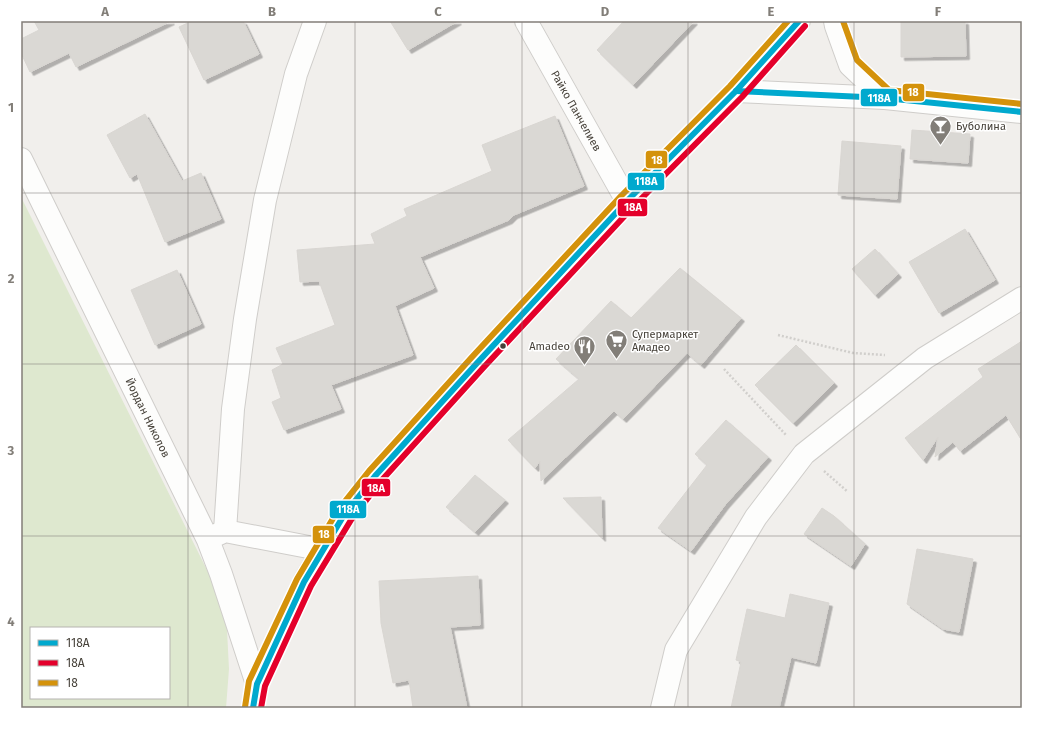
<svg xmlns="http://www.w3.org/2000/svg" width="1043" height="729" viewBox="0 0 1043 729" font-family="'Fira Sans',sans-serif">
  <defs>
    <filter id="shadow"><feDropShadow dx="3.5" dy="3.5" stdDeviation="0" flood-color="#0004"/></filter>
  </defs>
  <rect width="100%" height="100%" fill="#f1efec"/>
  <path fill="#dee8cf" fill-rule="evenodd" d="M21 197 216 588 227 630 229 669 226 708H21ZM31 628H169V698H31Z"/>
  <g fill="#dad8d4" stroke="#d9d6d2" filter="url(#shadow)">
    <polygon points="34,21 171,21 76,67 69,53 30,72 21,53 21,39 39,30"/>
    <polygon points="192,21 243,21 259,54 204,80 179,27"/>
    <polygon points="390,21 458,21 408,50"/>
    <polygon points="624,21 694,21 633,85 597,50"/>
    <polygon points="901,21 965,21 966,56 901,57"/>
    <polygon points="145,114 182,181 201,173 221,219 165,242 137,174 130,178 107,135"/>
    <polygon points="555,116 584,186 514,215 509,220 420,257 434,288 395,306 413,355 331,385 341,409 284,430 272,402 281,398 272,370 283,364 276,348 335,325 319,281 300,282 297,250 375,244 371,234 407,216 404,209 492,171 482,145"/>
    <polygon points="912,130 970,134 968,163 910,159"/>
    <polygon points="842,141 901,146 897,199 838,195"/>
    <polygon points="965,229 995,280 939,313 909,262"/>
    <polygon points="875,249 898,274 875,295 852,269"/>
    <polygon points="680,268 741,318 701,365 687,353 623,419 614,411 541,481 540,461 535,468 508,440 579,379 556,359 611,301 631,318"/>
    <polygon points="177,270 201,324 155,345 131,290"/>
    <polygon points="1022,341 1022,441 1006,415 960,451 953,442 935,457 938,437 923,460 905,438 983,377 978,369"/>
    <polygon points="796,345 834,383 793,423 755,385"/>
    <polygon points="726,420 768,457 725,505 691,551 658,528 707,465 695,454"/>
    <polygon points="475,475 505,500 475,532 446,507"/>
    <polygon points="601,497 602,538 563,498"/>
    <polygon points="822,508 834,516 865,544 851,566 804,534"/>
    <polygon points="917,549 973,559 959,632 943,629 907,604"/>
    <polygon points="478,576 480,625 450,627 467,708 413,708 409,680 393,683 381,623 379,581"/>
    <polygon points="790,594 829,603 816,663 791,657 779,708 731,708 741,662 736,660 747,609 785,618"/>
  </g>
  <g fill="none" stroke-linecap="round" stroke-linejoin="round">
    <defs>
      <g id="minor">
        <path id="s1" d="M526 21 627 201"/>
        <polyline points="835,21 836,26 850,65 885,98"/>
        <polyline points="736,91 885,98 1022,112"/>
        <path id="s2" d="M21 159 208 540 221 574 257 684"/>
        <polyline points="225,531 233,409 245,319 265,200 296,74 315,21"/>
        <polyline points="212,537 225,531 324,550"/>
        <polyline points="253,708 257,684 304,582 344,515 375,476 478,362 627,201 736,91 799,21"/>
        <polyline points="662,708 676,650 756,517 804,454 925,358 1022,298"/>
      </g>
    </defs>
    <use href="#minor" stroke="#cfcdca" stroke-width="24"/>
    <g stroke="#d1cfcc" stroke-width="2.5" stroke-dasharray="2 2" stroke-linecap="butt">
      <polyline points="778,335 853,353 885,355"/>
      <polyline points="724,369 786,435"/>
      <polyline points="824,471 848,492"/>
    </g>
    <use href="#minor" stroke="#fdfdfc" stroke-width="22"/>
    <defs>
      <g id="bus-1">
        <polyline points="736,91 885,98 1022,112"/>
        <polyline points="253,708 257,684 304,582 344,515 375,476 478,362 627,201 736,91 799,21"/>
      </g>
      <polyline id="bus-2" points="261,708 265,686 311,586 351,520 381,481 484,367 633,207 742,97 805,26"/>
      <g id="bus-3">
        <polyline points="843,21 857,60 889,90 1022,104"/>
        <polyline points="245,707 249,681 297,579 338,510 369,471 472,357 621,196 730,86 788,21"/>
      </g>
    </defs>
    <use href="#bus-1" stroke="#fff" stroke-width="9"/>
    <use href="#bus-2" stroke="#fff" stroke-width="9"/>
    <use href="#bus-3" stroke="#fff" stroke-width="9"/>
    <use href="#bus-1" stroke="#00a9ce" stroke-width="6"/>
    <use href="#bus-2" stroke="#e4002b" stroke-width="6"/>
    <use href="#bus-3" stroke="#d4920b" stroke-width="6"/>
  </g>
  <path fill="none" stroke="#827e78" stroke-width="1" stroke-opacity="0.55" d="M188 21V708M355 21V708M522 21V708M688 21V708M854 21V708M21 193H1022M21 364H1022M21 536H1022"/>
  <defs>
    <symbol id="bar-pin" viewBox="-11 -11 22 30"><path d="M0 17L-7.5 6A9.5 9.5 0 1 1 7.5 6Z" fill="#827e78" stroke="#fff"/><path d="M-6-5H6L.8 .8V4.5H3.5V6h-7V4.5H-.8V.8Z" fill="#fff"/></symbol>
    <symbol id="supermarket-pin" viewBox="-11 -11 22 30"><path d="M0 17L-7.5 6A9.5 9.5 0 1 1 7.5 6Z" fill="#827e78" stroke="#fff"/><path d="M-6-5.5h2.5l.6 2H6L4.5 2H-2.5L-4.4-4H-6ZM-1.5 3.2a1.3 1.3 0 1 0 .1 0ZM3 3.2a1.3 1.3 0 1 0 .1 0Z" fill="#fff"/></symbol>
    <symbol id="restaurant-pin" viewBox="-11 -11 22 30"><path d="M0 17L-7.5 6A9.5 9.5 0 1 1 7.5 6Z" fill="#827e78" stroke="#fff"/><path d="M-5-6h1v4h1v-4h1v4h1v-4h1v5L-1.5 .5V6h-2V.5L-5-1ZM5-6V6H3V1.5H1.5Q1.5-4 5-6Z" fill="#fff"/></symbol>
  </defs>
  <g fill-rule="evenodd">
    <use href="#bar-pin" x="928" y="114" width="25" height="34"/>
    <use href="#supermarket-pin" x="604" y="328" width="25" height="34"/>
    <use href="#restaurant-pin" x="572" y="334" width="25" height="34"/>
  </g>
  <circle fill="#464139" stroke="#fff" stroke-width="1.5" cx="503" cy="346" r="3.5"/>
  <g text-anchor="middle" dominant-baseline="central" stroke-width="3" stroke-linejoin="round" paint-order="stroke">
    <g font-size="11" fill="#464139" stroke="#fff">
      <text stroke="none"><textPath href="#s1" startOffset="103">Райко Панчелиев</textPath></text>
      <text stroke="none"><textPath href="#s2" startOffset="288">Йордан Николов</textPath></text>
    </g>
    <g font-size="11" fill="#464139" stroke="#fff" text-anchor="start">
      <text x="956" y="126">Буболина</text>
      <text x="632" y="334">Супермаркет<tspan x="632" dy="13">Амадео</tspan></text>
      <text x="570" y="346" text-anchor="end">Amadeo</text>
    </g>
  </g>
  <g stroke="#fff" stroke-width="1.5">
    <rect x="902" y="83" width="23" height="19" rx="4" fill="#d4920b"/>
    <rect x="860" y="88" width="38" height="19" rx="4" fill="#00a9ce"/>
    <rect x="645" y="150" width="23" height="19" rx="4" fill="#d4920b"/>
    <rect x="627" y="172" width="38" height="19" rx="4" fill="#00a9ce"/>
    <rect x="617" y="198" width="31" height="19" rx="4" fill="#e4002b"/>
    <rect x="361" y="478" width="30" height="19" rx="4" fill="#e4002b"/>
    <rect x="329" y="500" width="38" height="19" rx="4" fill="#00a9ce"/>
    <rect x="312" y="525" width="23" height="19" rx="4" fill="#d4920b"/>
  </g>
  <g font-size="11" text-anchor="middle" font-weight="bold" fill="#fff">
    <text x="913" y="96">18</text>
    <text x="879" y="102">118А</text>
    <text x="657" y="164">18</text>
    <text x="646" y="185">118А</text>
    <text x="633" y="211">18А</text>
    <text x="376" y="492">18А</text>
    <text x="348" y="513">118А</text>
    <text x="324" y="538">18</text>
  </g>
  <rect width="1043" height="729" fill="none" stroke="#ffffff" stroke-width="44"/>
  <rect x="30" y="627" width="140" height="72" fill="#ffffff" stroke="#b5b3b0"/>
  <rect x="38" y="640" width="20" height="6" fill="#00a9ce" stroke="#b5b3b0"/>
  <text x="66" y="647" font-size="12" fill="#464139">118А</text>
  <rect x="38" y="660" width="20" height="6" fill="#e4002b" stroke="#b5b3b0"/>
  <text x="66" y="667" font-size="12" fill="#464139">18А</text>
  <rect x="38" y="680" width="20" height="6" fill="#d4920b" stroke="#b5b3b0"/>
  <text x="66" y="687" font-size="12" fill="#464139">18</text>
  <rect x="22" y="22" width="999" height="685" fill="none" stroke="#827e78" stroke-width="1.5"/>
  <g font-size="13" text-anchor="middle" font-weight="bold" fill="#827e78">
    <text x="105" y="16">A</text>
    <text x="272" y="16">B</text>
    <text x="438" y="16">C</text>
    <text x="605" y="16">D</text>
    <text x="771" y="16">E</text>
    <text x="938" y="16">F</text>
    <text x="11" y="112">1</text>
    <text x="11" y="283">2</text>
    <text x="11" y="455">3</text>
    <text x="11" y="626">4</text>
  </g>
</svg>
